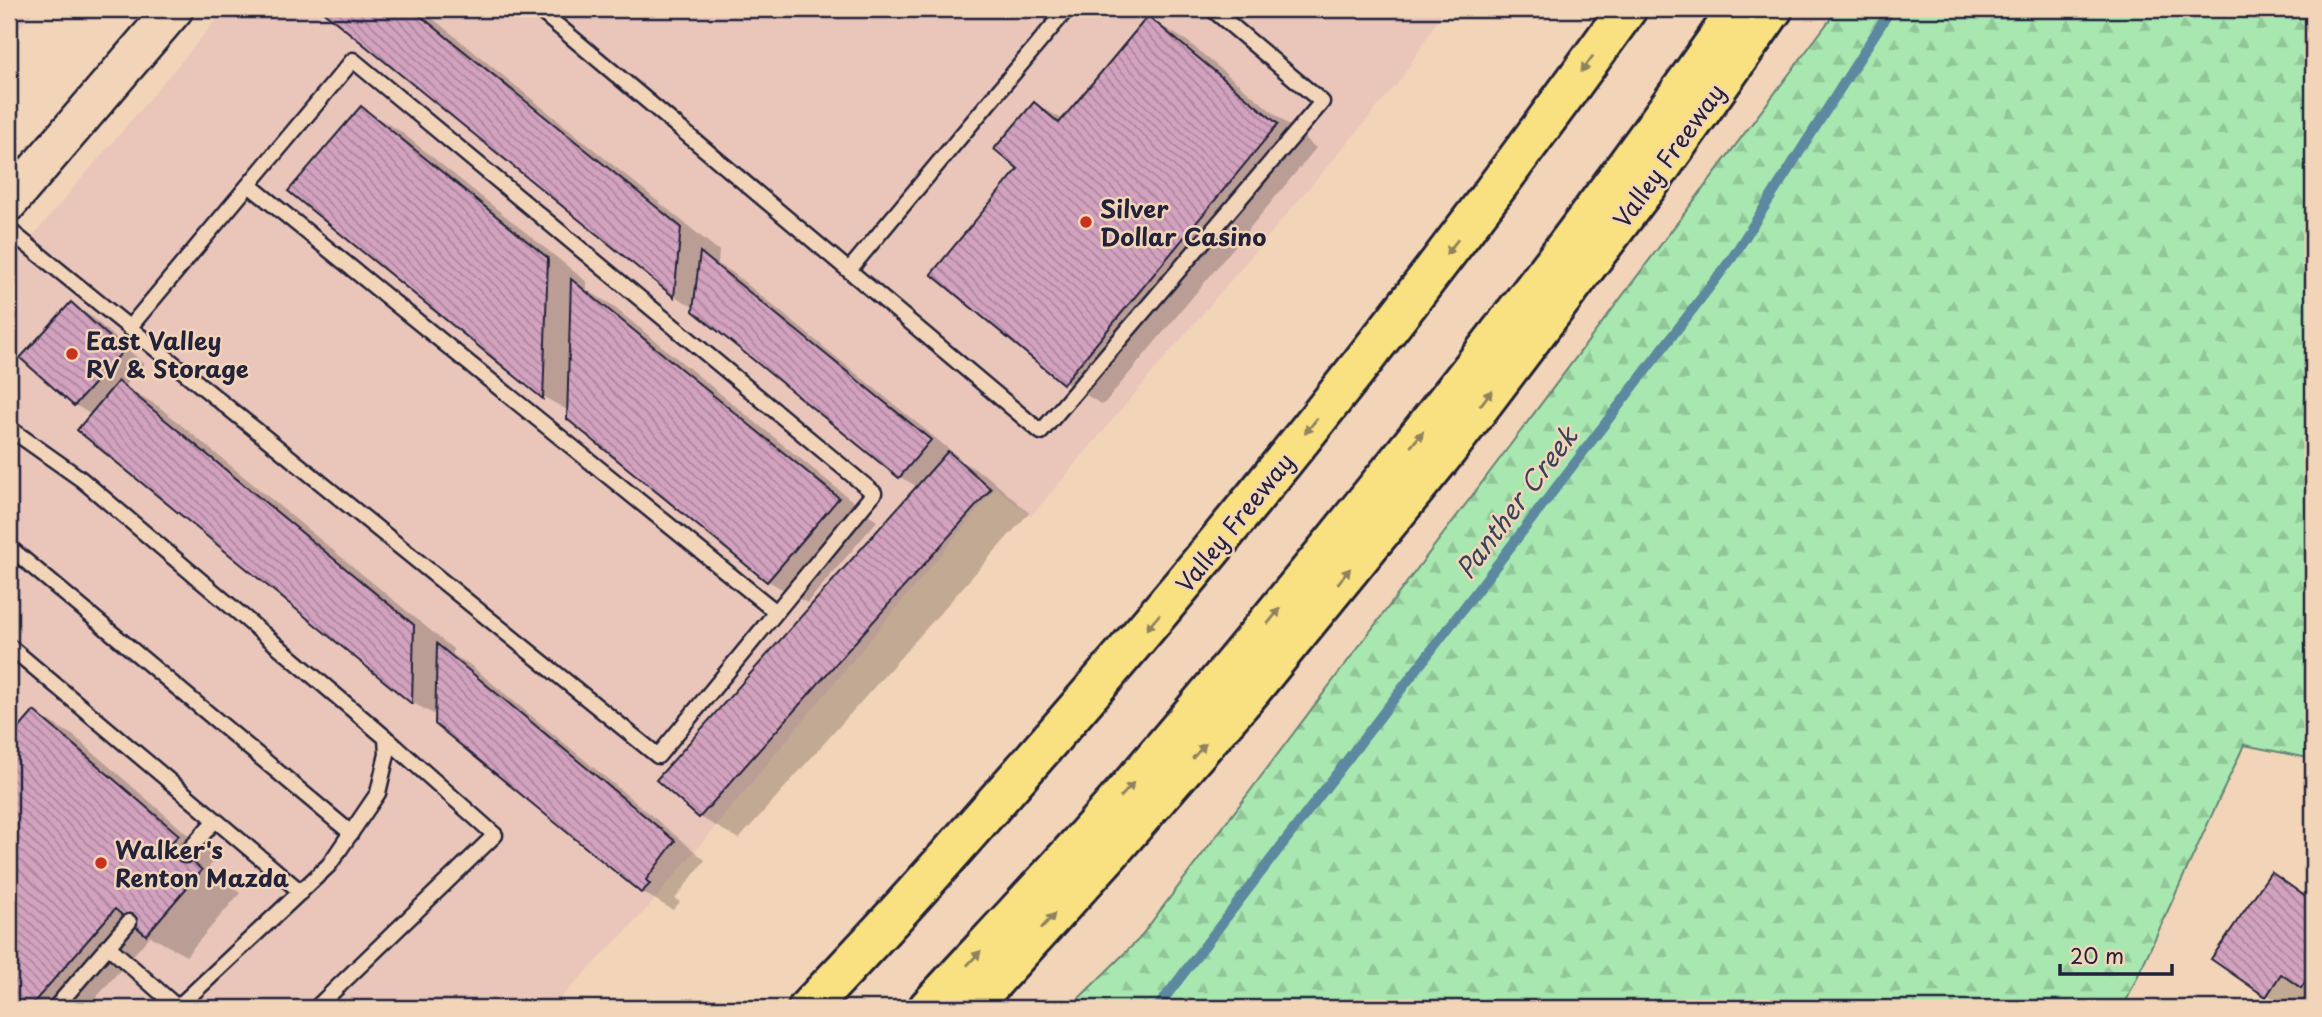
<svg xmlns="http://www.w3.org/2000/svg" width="2322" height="1017" viewBox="0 0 2322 1017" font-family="'Playpen Sans',sans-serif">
  <defs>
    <pattern id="forest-firs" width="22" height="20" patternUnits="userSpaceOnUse" patternTransform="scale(1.75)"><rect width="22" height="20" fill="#a8e7b0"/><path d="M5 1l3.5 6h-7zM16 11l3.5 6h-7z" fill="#90c698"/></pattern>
    <pattern id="building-back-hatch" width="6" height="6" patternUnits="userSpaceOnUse" patternTransform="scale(1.75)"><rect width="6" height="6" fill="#d3a2bf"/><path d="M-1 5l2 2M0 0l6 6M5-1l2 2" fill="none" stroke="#ab849c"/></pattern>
  </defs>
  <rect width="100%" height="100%" fill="#f2d4b8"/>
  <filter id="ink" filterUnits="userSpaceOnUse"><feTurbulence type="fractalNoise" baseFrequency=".0143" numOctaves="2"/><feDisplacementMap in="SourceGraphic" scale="14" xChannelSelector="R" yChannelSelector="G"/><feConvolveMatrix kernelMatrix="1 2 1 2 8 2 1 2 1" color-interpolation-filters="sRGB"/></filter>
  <g filter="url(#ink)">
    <g fill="#e9c5ba">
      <polygon points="9,9 36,9 9,40"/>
      <polygon points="226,9 1444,9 1401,79 1031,516 996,488 646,910 551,1008 9,1008 9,264"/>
    </g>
    <polygon fill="url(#forest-firs)" stroke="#658476" stroke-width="2" points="1838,9 2313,9 2313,759 2244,745 2123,1008 1069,1008 1138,940"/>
    <g fill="#0003">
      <polygon points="322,9 421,9 719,251 718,264 732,272 961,459 959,460 987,476 1029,513 739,839 700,817 918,487 900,477 695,310 695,308 675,296"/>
      <polygon points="1148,18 1187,41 1316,148 1103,405 1064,382 1020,169 1035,104 1064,120"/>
      <polygon points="361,108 400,131 587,282 587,290 610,304 877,521 807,603 768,581 569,411 544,397 291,190"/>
      <polygon points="71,304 92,317 144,364 124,386 158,406 453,649 453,655 469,664 705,860 675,899 680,902 673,910 642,892 437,716 413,703 79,430 92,415 75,405"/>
      <polygon points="35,713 74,736 216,859 209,867 240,893 186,956 150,936 87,1008 9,1008 9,718 21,729"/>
      <polygon points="2271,875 2313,900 2313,993 2301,1008 2289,1008 2267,995"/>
    </g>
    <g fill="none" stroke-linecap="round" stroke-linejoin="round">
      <polyline stroke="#5c899f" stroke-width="10" points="1157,1008 1732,258 1891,9"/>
    </g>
    <g fill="url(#building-back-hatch)" stroke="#22223b" stroke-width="2">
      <polygon points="320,9 412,9 681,227 674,297"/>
      <polygon points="1148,16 1278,124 1063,384 931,274 1018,169 994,149 1034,102 1059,123"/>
      <polygon points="361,106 548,258 543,399 288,191"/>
      <polygon points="700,252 931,440 899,478 693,311"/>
      <polygon points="571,279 839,498 767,582 567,419"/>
      <polygon points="71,302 124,350 74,406 20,358"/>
      <polygon points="118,381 414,625 412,704 77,430"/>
      <polygon points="948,451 991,489 699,818 656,780"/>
      <polygon points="437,644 675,841 646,880 650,884 641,893 435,724"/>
      <polygon points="34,711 179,835 171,843 202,870 146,935 115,909 29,1008 9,1008 9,728 15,733"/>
      <polygon points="2271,872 2313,902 2313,970 2301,988 2281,974 2266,997 2211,959"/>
    </g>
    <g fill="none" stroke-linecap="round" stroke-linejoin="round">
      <defs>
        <g id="service">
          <polyline points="538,9 1041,432 1322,102 1212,9"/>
          <polyline points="249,185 776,612"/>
          <polyline points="9,230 658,756 874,493 353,60 129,328"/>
          <polyline points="849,270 1067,9"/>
          <polyline points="9,428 81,479 386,738 387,754 378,793 329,865 177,1008"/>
          <polyline points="9,547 351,833"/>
          <polyline points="9,646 301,892"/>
          <polyline points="185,855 215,820"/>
          <polyline points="108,946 178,1008"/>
          <polyline points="55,1008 129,922"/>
          <polyline points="316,1008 495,835 386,738"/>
        </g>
        <polyline id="tertiary" points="9,202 174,9"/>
        <g id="motorway">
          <path d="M808 1008C894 919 975 826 1056 733 1258 501 1448 259 1627 9"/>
          <path d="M928 1008C986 945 1046 882 1103 817 1197 711 1287 600 1376 489 1502 333 1624 174 1738 9"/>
          <polyline points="969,1008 1108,855 1249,693 1448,449 1654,177 1773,9"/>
        </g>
      </defs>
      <use href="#service" stroke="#22223b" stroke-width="19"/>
      <use href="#tertiary" stroke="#22223b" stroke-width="42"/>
      <use href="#motorway" stroke="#22223b" stroke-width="44"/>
      <use href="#service" stroke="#f2d4b8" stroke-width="14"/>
      <use href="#tertiary" stroke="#f2d4b8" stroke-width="37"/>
      <use href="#motorway" stroke="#f9e181" stroke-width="38"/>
    </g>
    <defs><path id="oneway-solid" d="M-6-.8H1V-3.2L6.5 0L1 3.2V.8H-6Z" transform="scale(1.75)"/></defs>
    <g fill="#8e825e">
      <use href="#oneway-solid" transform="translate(1587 64) rotate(126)"/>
      <use href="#oneway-solid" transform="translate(1452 247) rotate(128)"/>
      <use href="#oneway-solid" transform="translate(1486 398) rotate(-53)"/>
      <use href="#oneway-solid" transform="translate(1311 426) rotate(129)"/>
      <use href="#oneway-solid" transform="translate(1417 439) rotate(-51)"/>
      <use href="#oneway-solid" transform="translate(1344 576) rotate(-51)"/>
      <use href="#oneway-solid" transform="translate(1274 616) rotate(-51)"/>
      <use href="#oneway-solid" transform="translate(1153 622) rotate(131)"/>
      <use href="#oneway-solid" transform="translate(1199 751) rotate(-49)"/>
      <use href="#oneway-solid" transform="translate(1127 790) rotate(-49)"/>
      <use href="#oneway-solid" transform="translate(1048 921) rotate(-48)"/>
      <use href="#oneway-solid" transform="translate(974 958) rotate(-47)"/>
    </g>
  </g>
  <g fill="#c8321e" stroke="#f2d4b8" stroke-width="2.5">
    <circle cx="1086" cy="222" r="7"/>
    <circle cx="72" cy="354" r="7"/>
    <circle cx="101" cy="863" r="7"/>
  </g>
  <g text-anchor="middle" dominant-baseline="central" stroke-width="5" stroke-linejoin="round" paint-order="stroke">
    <g font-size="24" fill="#22223b" stroke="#f2d4b8">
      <text transform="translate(1668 155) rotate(-54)">Valley Freeway</text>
      <text transform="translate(1234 522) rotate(-51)">Valley Freeway</text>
    </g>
    <g font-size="24" font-weight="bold" fill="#22223b" stroke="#f2d4b8" text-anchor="start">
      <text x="1100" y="208">Silver<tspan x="1100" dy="28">Dollar Casino</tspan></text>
      <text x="86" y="340">East Valley<tspan x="86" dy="28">RV &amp; Storage</tspan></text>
      <text x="115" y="849">Walker's<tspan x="115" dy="28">Renton Mazda</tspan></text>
    </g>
    <g font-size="26" font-style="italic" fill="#35445c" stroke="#f2d4b8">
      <text transform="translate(1516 502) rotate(-53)">Panther Creek</text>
    </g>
  </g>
  <rect width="2322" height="1017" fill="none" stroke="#f2d4b8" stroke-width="35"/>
  <rect x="18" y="18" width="2287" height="982" fill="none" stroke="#22223b" stroke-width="2.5" filter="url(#ink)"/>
  <path d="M2060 964v10h112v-10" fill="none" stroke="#22223b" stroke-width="3.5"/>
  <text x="2070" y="964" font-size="21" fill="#22223b" stroke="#f2d4b8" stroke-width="5" paint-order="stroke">20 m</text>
</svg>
